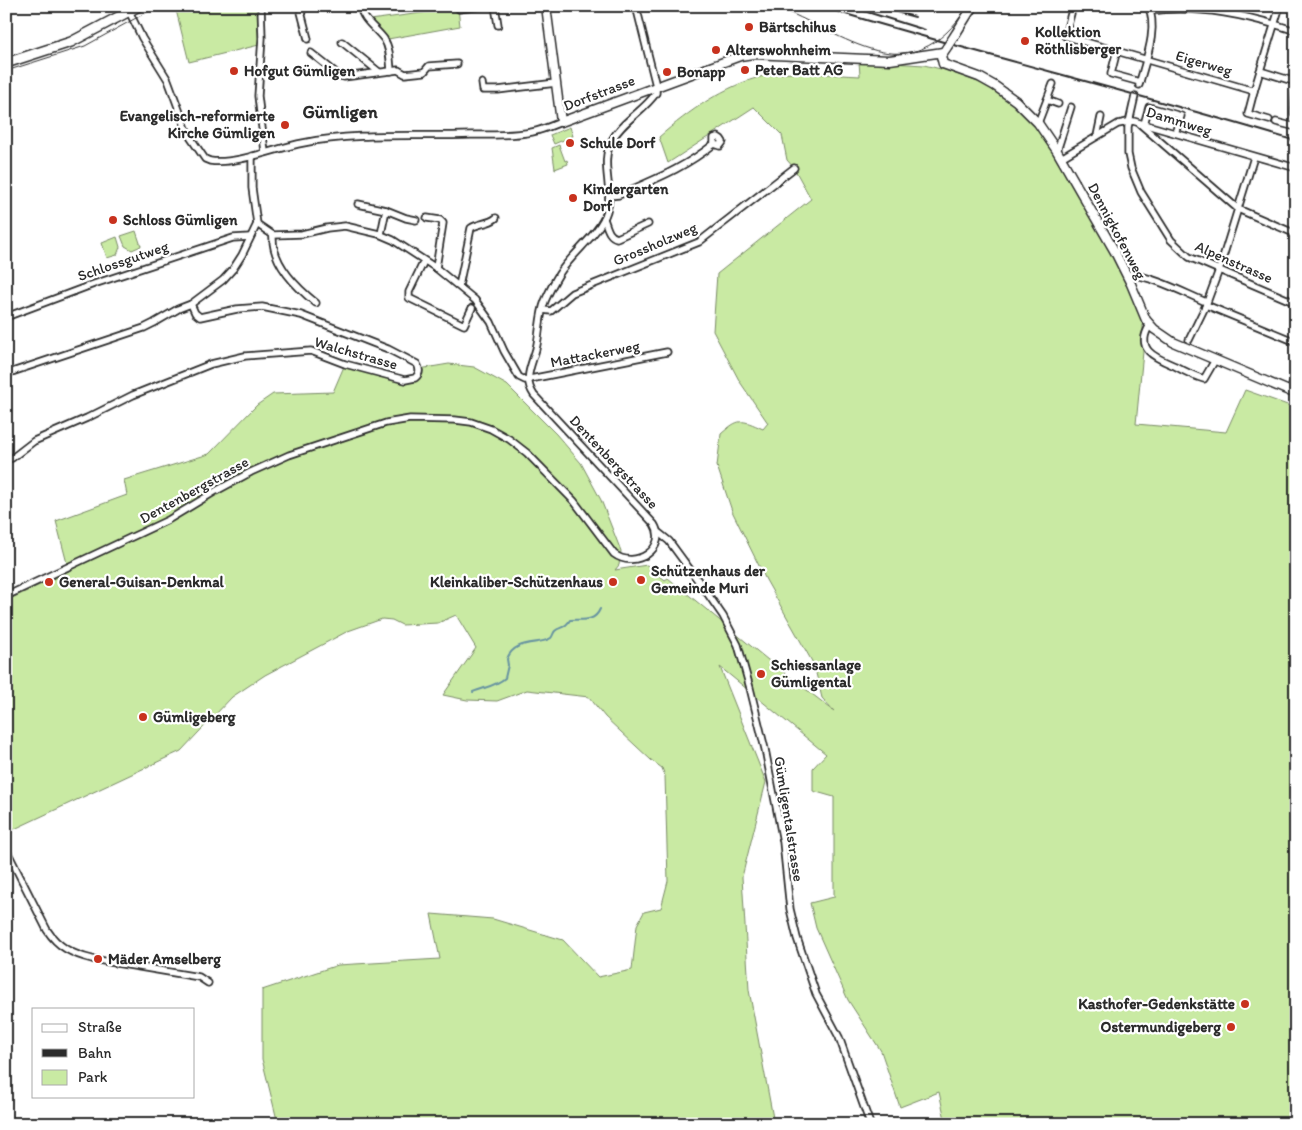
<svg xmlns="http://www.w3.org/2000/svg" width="1302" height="1130" viewBox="0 0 1302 1130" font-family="Itim,sans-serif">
  <rect width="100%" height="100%" fill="#fff"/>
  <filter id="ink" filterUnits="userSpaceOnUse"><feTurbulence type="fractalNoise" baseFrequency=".02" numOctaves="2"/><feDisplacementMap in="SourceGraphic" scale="10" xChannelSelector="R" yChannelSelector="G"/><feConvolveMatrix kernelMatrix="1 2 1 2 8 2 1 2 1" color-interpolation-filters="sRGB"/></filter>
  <g filter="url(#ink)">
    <g fill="#c9eaa3" stroke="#7a8a67">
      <polygon points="175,6 257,6 259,45 189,62"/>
      <polygon points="458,8 460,26 388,39 370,20"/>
      <path d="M859 61 924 65 945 70 994 88 1043 129 1080 190 1143 314V352L1136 424 1226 432 1245 390 1296 408V1124H946L939 1092 900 1107 881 1051 848 1000 816 928 810 903 834 897V797L813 791V768L826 754 720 667 766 782 742 877 749 990 773 1118 769 1124H278L262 1059V990L338 965 440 959 431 914 493 919 563 940 598 977 632 970 637 925 644 912 661 908 668 881 665 776 662 768 651 760 605 717 589 697 527 690 497 701 467 700 443 695 476 648 456 615 438 623 402 625 392 620 382 619 348 631 265 675 232 697 181 751 6 833V601L69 571 56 521 127 495 124 480 209 454 257 405 273 394 333 392 345 364 412 379 419 369 449 364 474 367 507 385 556 434 581 463 601 500 621 551 619 565 615 570 647 565 665 580 668 578 768 660 834 711 822 698 814 665 766 580 732 511 717 466 721 434C739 418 741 419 763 429L768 423 740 382 713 331 717 274 811 199 794 168 787 160 782 135 754 107 668 163 659 137C689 111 725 85 764 76 789 70 833 75 860 76Z"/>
      <polygon points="570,127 573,136 554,144 550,135"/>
      <polygon points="559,145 565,161 567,160 568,164 555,169 552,148"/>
      <polygon points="136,231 141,246 132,250 125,246 121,236"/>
      <polygon points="117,237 120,247 117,255 107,258 102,243"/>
    </g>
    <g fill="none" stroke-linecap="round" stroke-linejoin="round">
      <path stroke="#6794a1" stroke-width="2" d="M473 692C485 687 496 686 505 678L508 665 507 659C515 638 539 646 551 638 553 636 553 633 555 631 560 626 564 630 570 620 582 619 594 623 600 609"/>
      <polyline stroke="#d5d5d5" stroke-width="5.5" stroke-dasharray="5.5 3" stroke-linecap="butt" points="1135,96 1139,85"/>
      <defs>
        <g id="minor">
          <polyline points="261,6 262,38 258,96 265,152"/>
          <polyline points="306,6 301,12 308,39"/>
          <path d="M360 6C363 21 375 27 384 39 390 48 390 60 391 71"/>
          <polyline points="495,6 498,25"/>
          <polyline points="1073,6 1065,36 1254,91 1260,71 1296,82"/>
          <polyline points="459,9 482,6"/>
          <path d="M129 11 142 38 168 80 188 134 205 159 210 161C236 165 276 148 303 143 358 132 415 137 471 135 491 135 512 136 532 132 542 130 551 126 561 122"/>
          <path d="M1150 11C1199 4 1250 16 1296 31"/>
          <polyline points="342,42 379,72"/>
          <polyline points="1117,50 1111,74 1140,82"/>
          <polyline points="311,53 340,76 344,77 398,70 405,74 424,72 429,66 457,64"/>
          <polyline points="1260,71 1280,6"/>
          <polyline points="482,83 483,90 498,90 556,83"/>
          <path d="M1139 85C1145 62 1159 28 1148 6"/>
          <polyline points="1254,91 1248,114 1269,120"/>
          <polyline points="1135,96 1128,127 1128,154 1131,168 1141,192 1171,240 1189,257 1296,303"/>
          <polyline points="1047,100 1058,104"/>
          <polyline points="1294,113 1296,82"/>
          <polyline points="1276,122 1296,127"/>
          <polyline points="1038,123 1053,84"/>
          <polyline points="1140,124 1238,209 1296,234"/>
          <polyline points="1144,124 1149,107 1181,116 1175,133"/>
          <polyline points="1097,136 1101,117"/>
          <polyline points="1057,151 1071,107"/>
          <polyline points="252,156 252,188 257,224"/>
          <polyline points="1061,158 1118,124 1133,121 1296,168"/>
          <path d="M609 196 619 195C655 179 683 169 714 144L720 146 723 142 721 139 718 137 714 138V144"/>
          <polyline points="358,204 386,210"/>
          <polyline points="427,218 440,220 443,223 436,268"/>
          <path d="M604 219C607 226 608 236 617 238L648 224"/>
          <path d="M257 224 273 235C271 263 296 287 316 303"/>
          <polyline points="381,234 386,210 406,218 416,220"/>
          <polyline points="273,235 302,234 327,228 345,226 379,234 393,240 436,268 475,300 491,322 504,351 519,377 525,380 667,352"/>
          <polyline points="424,261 409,292 409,298 464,325 472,308"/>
          <path d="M1127 274C1155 277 1180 291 1206 302"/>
          <path d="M459 286 471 228C479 223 489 224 496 218"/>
          <polyline points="1206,305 1296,342"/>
          <polyline points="543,310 551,311 572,293 699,242 794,168"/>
          <polyline points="6,317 94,284 233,238 250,237"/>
          <path d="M1150 325C1134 350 1156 358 1175 366 1184 371 1194 376 1204 379L1215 360"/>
          <polyline points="1189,340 1206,305 1219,270 1254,157"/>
          <polyline points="6,374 144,328 154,323 178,309 191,304 223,280 233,269 242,255 257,224"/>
          <polyline points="1290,392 1296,375"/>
          <path d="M6 460 12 458 34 441 87 418 133 395 211 364 245 356 311 351 345 364 405 380 415 378C420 374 420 369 417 364L388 349 301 315 262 307 237 309 200 317 195 313 191 304"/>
          <polyline points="659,533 669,541 705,590 723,616 738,645 750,688 765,749 783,842 790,909 797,938 816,994 839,1037 870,1124"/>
          <path d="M6 596 168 520 216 491 251 472 289 455 386 423 410 419 455 420 471 422 491 429 509 439 527 453 574 501 614 554C635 570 669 548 654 524L534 395C523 379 531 367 536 349 540 333 539 316 545 301 549 292 554 282 559 274 572 253 600 234 607 211 614 187 599 163 612 140 622 121 644 111 656 93V86L636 6"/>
          <path d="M6 849 47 930C58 947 72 954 92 959L199 977 208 983"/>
        </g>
        <g id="tertiary">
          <polyline points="546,6 561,122 740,56 753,54 890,60 943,52"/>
          <polyline points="955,35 973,6"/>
          <polyline points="947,47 941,56 943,64 979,77 995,86 1016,101 1038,123 1057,151 1115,252 1131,284 1146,320 1154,329 1173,342 1296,394"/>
        </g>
        <polyline id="primary" points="6,63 71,42 139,6"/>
      </defs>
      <use href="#minor" stroke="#2b2b2b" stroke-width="9"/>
      <use href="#tertiary" stroke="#2b2b2b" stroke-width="11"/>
      <use href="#primary" stroke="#2b2b2b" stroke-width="12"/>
      <use href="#minor" stroke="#fff" stroke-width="5.5"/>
      <use href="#tertiary" stroke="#fff" stroke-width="8"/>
      <use href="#primary" stroke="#fff" stroke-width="9"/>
      <g stroke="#2b2b2b" stroke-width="1">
        <path d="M774 6C847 34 909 97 968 6"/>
        <polyline points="6,71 85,46 158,6"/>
      </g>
      <g stroke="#2b2b2b" stroke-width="2">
        <polyline points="805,6 825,11"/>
        <path d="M819 6C977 54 1138 93 1296 141"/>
        <polyline points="848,6 925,30"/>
        <polyline points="874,6 915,17"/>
      </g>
      <defs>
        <polyline id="tertiary-bridge" points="947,47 955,35"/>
      </defs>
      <use href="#tertiary-bridge" stroke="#2b2b2b" stroke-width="11" stroke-linecap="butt"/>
      <use href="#tertiary-bridge" stroke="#fff" stroke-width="8"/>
    </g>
  </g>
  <g fill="#c8321e" stroke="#fff" stroke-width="2">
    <circle cx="749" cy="27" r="5"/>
    <circle cx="1025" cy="41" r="5"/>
    <circle cx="716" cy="50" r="5"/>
    <circle cx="745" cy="70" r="5"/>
    <circle cx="234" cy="71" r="5"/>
    <circle cx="667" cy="72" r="5"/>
    <circle cx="285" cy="125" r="5"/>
    <circle cx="570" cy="143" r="5"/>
    <circle cx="573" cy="198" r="5"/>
    <circle cx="113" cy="220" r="5"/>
    <circle cx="641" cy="580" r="5"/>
    <circle cx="49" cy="582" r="5"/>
    <circle cx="613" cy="582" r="5"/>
    <circle cx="761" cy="674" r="5"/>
    <circle cx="143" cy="717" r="5"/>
    <circle cx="98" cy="959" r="5"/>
    <circle cx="1245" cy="1004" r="5"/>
    <circle cx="1231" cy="1027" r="5"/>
  </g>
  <g text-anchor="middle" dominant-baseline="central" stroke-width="4.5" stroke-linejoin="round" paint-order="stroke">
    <g font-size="15" font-weight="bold" fill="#2b2b2b" stroke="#fff" text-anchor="start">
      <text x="759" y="27">Bärtschihus</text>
      <text x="1035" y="32">Kollektion<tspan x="1035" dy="17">Röthlisberger</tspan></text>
      <text x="726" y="50">Alterswohnheim</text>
      <text x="755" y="70">Peter Batt AG</text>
      <text x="244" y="71">Hofgut Gümligen</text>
      <text x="677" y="72">Bonapp</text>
      <text x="275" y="116" text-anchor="end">Evangelisch-reformierte<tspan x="275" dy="17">Kirche Gümligen</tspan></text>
      <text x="580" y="143">Schule Dorf</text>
      <text x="583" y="189">Kindergarten<tspan x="583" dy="17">Dorf</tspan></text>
      <text x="123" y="220">Schloss Gümligen</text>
      <text x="651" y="571">Schützenhaus der<tspan x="651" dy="17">Gemeinde Muri</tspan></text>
      <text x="59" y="582">General-Guisan-Denkmal</text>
      <text x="603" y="582" text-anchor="end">Kleinkaliber-Schützenhaus</text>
      <text x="771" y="665">Schiessanlage<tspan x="771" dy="17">Gümligental</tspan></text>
      <text x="153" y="717">Gümligeberg</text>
      <text x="108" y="959">Mäder Amselberg</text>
      <text x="1235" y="1004" text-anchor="end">Kasthofer-Gedenkstätte</text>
      <text x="1221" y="1027" text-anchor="end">Ostermundigeberg</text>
    </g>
    <g font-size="15" fill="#2b2b2b" stroke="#fff">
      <text transform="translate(1204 63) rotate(16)">Eigerweg</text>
      <text transform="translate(599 93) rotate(-21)">Dorfstrasse</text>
      <text transform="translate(1179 121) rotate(17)">Dammweg</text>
      <text transform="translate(1117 231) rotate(62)">Dennigkofenweg</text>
      <text transform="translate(655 244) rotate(-23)">Grossholzweg</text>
      <text transform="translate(123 261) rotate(-19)">Schlossgutweg</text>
      <text transform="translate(1234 262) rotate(24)">Alpenstrasse</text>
      <text transform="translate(356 353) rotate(16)">Walchstrasse</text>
      <text transform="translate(595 354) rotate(-11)">Mattackerweg</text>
      <text transform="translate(614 462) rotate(47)">Dentenbergstrasse</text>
      <text transform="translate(194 490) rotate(-29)">Dentenbergstrasse</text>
      <text transform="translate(789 819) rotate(81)">Gümligentalstrasse</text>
    </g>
    <g font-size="18" font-weight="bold" fill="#2b2b2b" stroke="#fff">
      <text x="340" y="112">Gümligen</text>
    </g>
  </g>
  <rect width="1302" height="1130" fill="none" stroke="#fff" stroke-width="25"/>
  <rect x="12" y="12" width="1277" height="1105" fill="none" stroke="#2b2b2b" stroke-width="2" filter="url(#ink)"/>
  <rect x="32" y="1008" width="162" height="90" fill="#ffffff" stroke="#aaaaaa"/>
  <rect x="42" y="1024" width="25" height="8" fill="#ffffff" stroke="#aaaaaa"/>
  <text x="78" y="1032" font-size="15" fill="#2b2b2b">Straße</text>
  <rect x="42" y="1049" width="25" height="8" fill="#2b2b2b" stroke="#aaaaaa"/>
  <text x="78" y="1058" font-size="15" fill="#2b2b2b">Bahn</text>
  <rect x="42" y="1070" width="25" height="15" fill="#c9eaa3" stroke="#aaaaaa"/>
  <text x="78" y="1082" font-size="15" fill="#2b2b2b">Park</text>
</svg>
